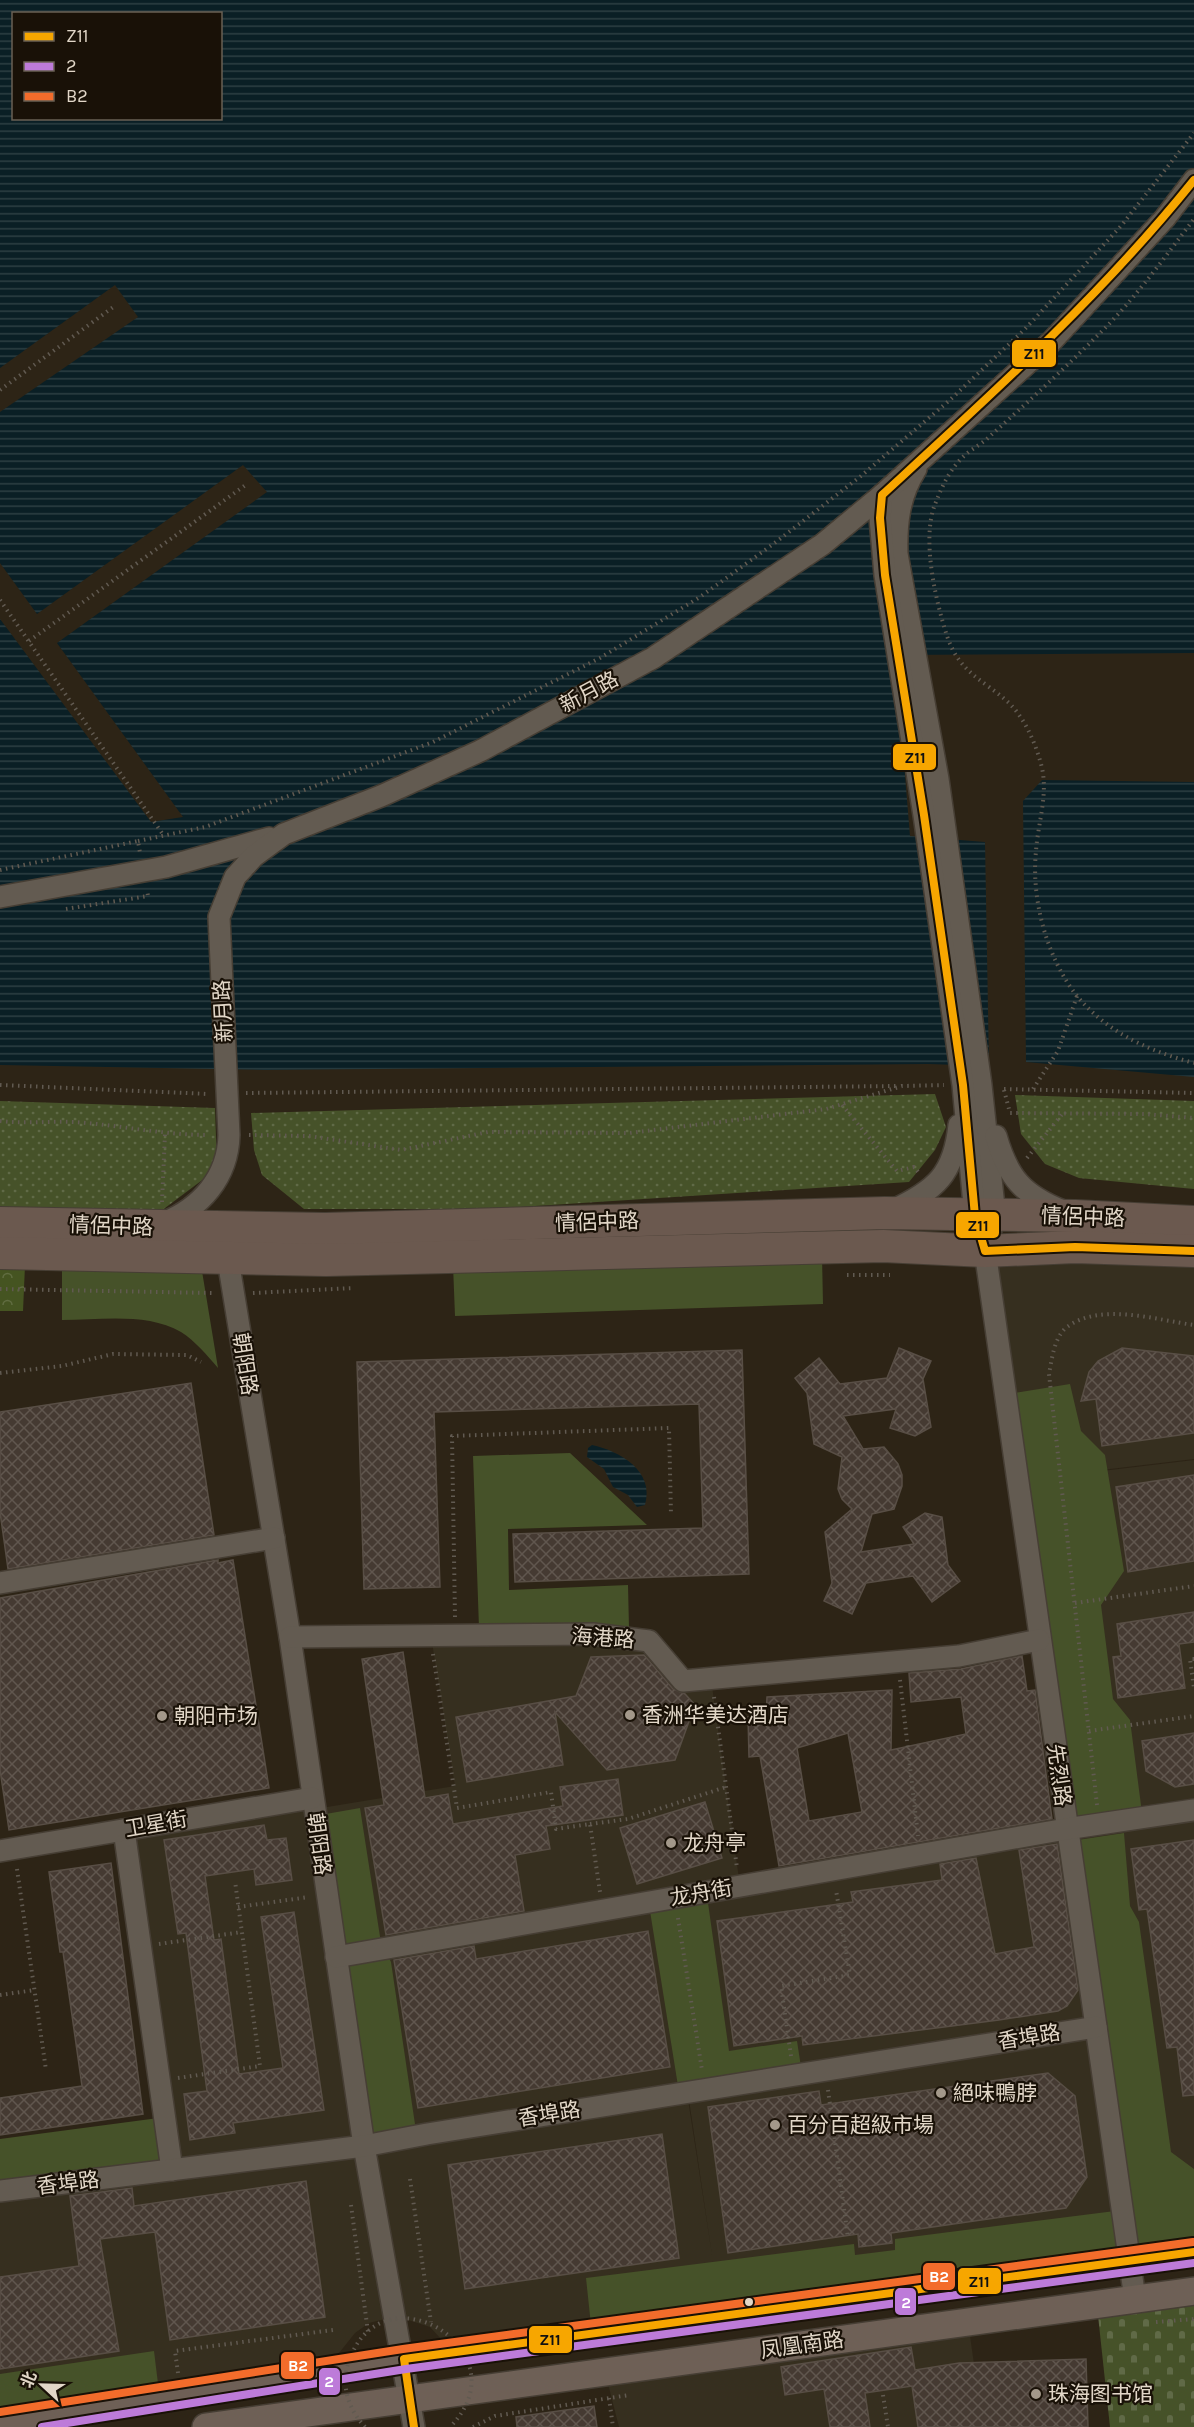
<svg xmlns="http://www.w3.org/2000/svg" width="1194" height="2427" viewBox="0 0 1194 2427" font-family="Karla,'Noto Sans SC',sans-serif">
  <defs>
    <pattern id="forest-crowns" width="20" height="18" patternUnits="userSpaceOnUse" patternTransform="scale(1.5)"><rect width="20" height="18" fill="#455421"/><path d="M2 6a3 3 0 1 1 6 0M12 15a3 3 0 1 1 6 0" fill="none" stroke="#606c40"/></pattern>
    <pattern id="cemetery-stones" width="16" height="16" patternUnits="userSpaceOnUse" patternTransform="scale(1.5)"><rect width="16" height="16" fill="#465229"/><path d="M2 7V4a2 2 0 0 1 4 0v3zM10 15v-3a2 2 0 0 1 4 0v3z" fill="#606a47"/></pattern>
    <pattern id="park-dots" width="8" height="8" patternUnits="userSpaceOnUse" patternTransform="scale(1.5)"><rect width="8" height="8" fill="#465229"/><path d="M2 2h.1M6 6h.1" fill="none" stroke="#606a47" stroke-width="1.8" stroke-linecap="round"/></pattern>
    <pattern id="water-rules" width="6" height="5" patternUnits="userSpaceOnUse" patternTransform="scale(1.5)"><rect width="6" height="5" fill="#0a1f25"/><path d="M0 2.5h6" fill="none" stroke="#2d3f43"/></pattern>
    <pattern id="building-cross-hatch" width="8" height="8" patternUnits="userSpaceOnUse" patternTransform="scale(1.5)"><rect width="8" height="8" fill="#453a32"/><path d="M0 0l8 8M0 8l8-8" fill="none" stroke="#60564e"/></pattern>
  </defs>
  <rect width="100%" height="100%" fill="#2d2416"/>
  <g fill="#362f1f">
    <polygon points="986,1252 1194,1255 1194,1459 1018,1480"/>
    <polygon points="1194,1460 1194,1809 1067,1828 1018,1481"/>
    <polygon points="431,1636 648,1642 683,1681 711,1679 740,1886 337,1956 315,1809 455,1786"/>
    <polygon points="312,1799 362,2145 179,2167 133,1830"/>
    <polygon points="1194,1811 1194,2251 452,2351 430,2327 402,2318 365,2147 687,2093 712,2255 688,2093 1096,2028 1067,1830"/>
    <polygon points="1066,1830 1094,2025 365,2145 337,1958"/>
    <polygon points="363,2147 385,2319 369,2323 355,2333 339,2353 333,2369 0,2421 0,2192"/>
    <polygon points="968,2322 982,2420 980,2427 619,2427 605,2372"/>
  </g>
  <g fill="#465229">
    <polygon points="822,1256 823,1304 455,1316 453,1265"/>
    <path d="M62 1262 201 1265 218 1368C207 1355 195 1341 181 1332 147 1312 99 1320 62 1320Z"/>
    <polygon points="1070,1384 1081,1431 1105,1455 1124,1571 1101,1605 1113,1699 1130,1720 1142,1813 1070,1825 1009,1394"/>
    <polygon points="570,1453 647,1525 508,1529 509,1590 628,1585 629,1628 479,1628 473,1456"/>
    <polygon points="360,1808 381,1943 391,1962 416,2131 369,2140 320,1815"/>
    <polygon points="1124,1833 1130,1906 1139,1922 1171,2152 1194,2169 1194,2244 1134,2252 1071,1841"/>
    <polygon points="708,1903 729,2051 797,2041 801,2067 678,2086 650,1911"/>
    <polygon points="166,2117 172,2164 0,2186 0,2139"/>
    <polygon points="1115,2211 1120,2254 591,2325 586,2278 854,2244 855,2255 895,2250 895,2239"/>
    <polygon points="154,2351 159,2392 0,2416 0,2374"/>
  </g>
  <polygon fill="url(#forest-crowns)" points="0,1264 25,1265 23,1311 0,1311"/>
  <polygon fill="url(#cemetery-stones)" points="1194,2293 1194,2427 1110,2427 1097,2306"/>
  <g fill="url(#park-dots)">
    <polygon points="935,1094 946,1127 935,1150 909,1182 487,1209 304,1209 262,1175 254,1150 251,1113"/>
    <polygon points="1015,1095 1194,1101 1194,1189 1079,1178 1045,1164 1021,1134"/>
    <polygon points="0,1101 215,1108 217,1169 161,1211 0,1208"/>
  </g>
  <g fill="url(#water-rules)" fill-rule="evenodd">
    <path d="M0 0H1194V653L895 655 910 836 985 842 989 1066 928 1064 265 1070 0 1065ZM14 14H220V118H14Z"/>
    <polygon points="1042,780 1194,782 1194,1077 1026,1062 1023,801"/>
    <path d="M592 1445C620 1451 655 1471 645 1505L637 1507 628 1495 613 1487 604 1469 587 1457 588 1448Z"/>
  </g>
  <g fill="#2d2416">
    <polygon points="115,285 138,317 0,412 0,368"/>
    <polygon points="243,465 267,492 57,643 183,817 151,822 0,619 0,563 37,614"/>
  </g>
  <g fill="url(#building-cross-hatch)" stroke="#584e45" stroke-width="1.5" fill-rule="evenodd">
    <polygon points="899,1348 931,1361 923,1379 931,1427 915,1436 890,1428 896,1409 843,1416 863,1449 884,1447 898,1464 902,1475 902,1486 894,1509 872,1514 861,1552 914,1544 903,1527 925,1513 942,1517 948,1565 960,1581 932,1602 913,1576 866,1583 852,1614 824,1601 832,1583 825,1532 852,1509 842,1499 838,1489 842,1457 814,1444 807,1393 795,1378 819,1358 840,1384 887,1378"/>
    <polygon points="1122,1348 1194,1356 1194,1433 1102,1446 1096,1399 1081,1401 1089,1372 1098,1361"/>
    <polygon points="742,1350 749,1574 515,1582 513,1534 703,1528 699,1404 434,1412 440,1587 364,1589 357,1362"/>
    <polygon points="191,1383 214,1535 8,1569 0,1512 0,1412"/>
    <polygon points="1194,1475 1194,1561 1128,1572 1116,1487"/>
    <polygon points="218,1560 218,1563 233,1560 269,1788 9,1830 0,1770 0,1598"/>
    <polygon points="1194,1612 1194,1642 1179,1644 1185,1688 1118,1698 1113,1657 1121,1656 1117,1624"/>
    <polygon points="403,1652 425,1798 448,1794 453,1824 563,1806 560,1787 618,1779 623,1815 546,1826 550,1849 515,1855 524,1911 386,1935 365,1808 384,1805 362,1659"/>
    <polygon points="644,1655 673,1689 685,1694 695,1705 675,1760 607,1770 555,1712 563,1765 467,1782 456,1717 576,1696 591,1657"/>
    <path d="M1022 1656 1027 1691 1035 1690 1052 1819 779 1866 760 1756 749 1757 748 1717H766L767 1697 892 1690 891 1750 966 1734 961 1697 911 1702 909 1673 961 1669ZM848 1733 862 1812 809 1821 797 1748Z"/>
    <polygon points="1194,1733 1194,1784 1175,1787 1146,1771 1142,1741"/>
    <polygon points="705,1802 722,1858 637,1884 620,1828"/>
    <polygon points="264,1825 267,1840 286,1838 292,1880 256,1885 254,1869 205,1876 214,1940 221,1939 239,2074 283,2068 261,1917 294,1912 324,2110 233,2123 235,2133 190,2140 184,2094 207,2091 186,1933 178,1934 164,1840"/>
    <polygon points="1194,1840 1194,2095 1183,2096 1177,2047 1167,2048 1147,1909 1139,1910 1131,1849"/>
    <polygon points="1057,1844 1078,1990 1067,2006 1058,2011 999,2020 803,2045 802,2036 734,2046 717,1921 853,1902 851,1892 942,1880 940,1864 976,1858 995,1954 1034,1947 1019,1850"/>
    <polygon points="111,1863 143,2114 0,2135 0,2098 82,2086 63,1952 60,1952 49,1872"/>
    <polygon points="648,1931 670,2067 418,2108 394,1960 474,1946 476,1959"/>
    <polygon points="1048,2073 1075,2096 1087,2177 1066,2208 891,2233 892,2243 859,2247 858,2234 728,2253 708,2107 819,2091 821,2105"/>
    <polygon points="662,2134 679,2258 465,2289 448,2165"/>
    <polygon points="306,2181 325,2317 170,2340 155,2232 100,2239 119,2351 0,2369 0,2277 79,2266 70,2196 132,2188 134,2206"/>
    <polygon points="911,2347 915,2370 959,2363 1086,2359 1088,2427 918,2427 912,2386 865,2393 870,2427 830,2427 824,2389 785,2395 781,2367"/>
    <polygon points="594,2406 597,2427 517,2427 516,2417"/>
  </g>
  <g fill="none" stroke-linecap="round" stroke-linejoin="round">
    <defs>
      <g id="minor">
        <path d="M916 469C899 496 896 523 897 554L938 779 981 1085 995 1216 992 1227"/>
        <polyline points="882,495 880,518 885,575 924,815 963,1085 975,1216 985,1251 1135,2299"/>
        <polyline points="0,897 166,867 269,838"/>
        <path d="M996 1136C1008 1178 1023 1195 1063 1211"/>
        <path d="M893 1210C936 1190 954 1174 959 1125"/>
        <path d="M163 1223C201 1208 228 1177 229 1135L219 917 235 877 254 856 284 834 381 796 480 751 653 658 823 544 882 495 1051 342 1165 218 1194 180"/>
        <polyline points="228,1260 290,1637 364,2146 414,2427"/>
        <polyline points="0,1583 274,1538"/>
        <polyline points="290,1637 593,1634 649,1641 683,1681 959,1656 1039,1640"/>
        <polyline points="124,1830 172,2170"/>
        <polyline points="0,1851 312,1798"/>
        <polyline points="336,1957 1066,1829 1194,1810"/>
        <polyline points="0,2191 364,2146 427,2134 1096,2027"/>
      </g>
      <g id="major">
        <polyline points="0,2423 404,2359 1194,2252"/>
        <polyline points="206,2427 1194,2291"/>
      </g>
      <g id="highway">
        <polyline points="0,1223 325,1229 885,1213 1075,1216 1194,1222"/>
        <polyline points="0,1253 326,1260 883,1246 985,1251 1075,1247 1194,1251"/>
      </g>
    </defs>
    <use href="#minor" stroke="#463e34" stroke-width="24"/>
    <use href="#major" stroke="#463e34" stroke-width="30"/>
    <use href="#highway" stroke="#463e34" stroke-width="34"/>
    <g stroke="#615a51" stroke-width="4" stroke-dasharray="1.5 4.5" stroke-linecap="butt">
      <polyline points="0,390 116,305"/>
      <polyline points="0,600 164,836"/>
      <polyline points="29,641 247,484"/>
      <polyline points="138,841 205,827 433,742 600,658 700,597 776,542 861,476 951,399 1024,330 1121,226 1194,133"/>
      <polyline points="0,870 138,841 140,853"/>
      <polyline points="66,909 148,896 147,890"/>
      <path d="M1077 996C1047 958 1031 900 1036 851 1038 822 1049 793 1041 764 1035 742 1025 719 1009 703 983 679 960 674 947 636 936 602 922 542 934 507 940 491 948 472 961 459 969 450 981 445 990 436 1027 403 1064 369 1099 334 1134 300 1164 258 1194 219"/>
      <polyline points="0,1085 208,1094"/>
      <polyline points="1004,1089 1194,1093"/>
      <path d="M1033 1089 1058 1051 1077 996C1108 1033 1149 1051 1194 1063"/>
      <polyline points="1004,1090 1010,1113 1145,1114 1194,1118"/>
      <polyline points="246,1093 898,1086"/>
      <polyline points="842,1105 897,1171 914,1167 919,1173"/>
      <path d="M0 1121C25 1124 49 1121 74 1122 119 1125 163 1135 208 1135"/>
      <polyline points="249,1135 309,1136 401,1150 488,1132 629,1133 826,1109 902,1086 944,1085"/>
      <polyline points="1027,1158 1063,1113"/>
      <polyline points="162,1202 165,1134"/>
      <polyline points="847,1275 890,1275"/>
      <polyline points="0,1289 213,1293"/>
      <polyline points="253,1293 354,1288"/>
      <polyline points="0,1373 62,1366 113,1354 187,1355 201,1362"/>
      <polyline points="1075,1603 1194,1586"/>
      <polyline points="455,1617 452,1436 669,1428 671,1515"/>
      <polyline points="433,1654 457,1808 551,1792 556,1829 590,1824 600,1892"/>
      <polyline points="1194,1659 1190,1659 1194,1688"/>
      <polyline points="900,1680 918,1836"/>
      <polyline points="714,1697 737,1868"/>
      <polyline points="1089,1731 1194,1716"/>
      <path d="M1097 1805 1049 1374C1052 1359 1054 1337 1067 1327 1101 1302 1156 1320 1194 1325"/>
      <polyline points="590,1824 628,1819 726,1787"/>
      <polyline points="17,1869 46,2070"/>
      <polyline points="238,1907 309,1897"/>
      <polyline points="678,1918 702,2070"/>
      <polyline points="159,1944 242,1932"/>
      <polyline points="0,1995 35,1990"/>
      <polyline points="791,2056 781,1986 850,1975 836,1890"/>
      <polyline points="178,2078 260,2066 235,1881"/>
      <polyline points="828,2090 848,2238"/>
      <polyline points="410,2179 431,2322"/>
      <polyline points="351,2205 368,2332"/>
      <polyline points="1156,2322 1194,2319"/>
      <polyline points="178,2373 175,2351 333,2330"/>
      <polyline points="883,2395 888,2427"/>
      <polyline points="609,2398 613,2427"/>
      <polyline points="473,2427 495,2416 629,2395"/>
    </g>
    <use href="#minor" stroke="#635b51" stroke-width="21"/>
    <use href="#major" stroke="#6e6056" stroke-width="27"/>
    <use href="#highway" stroke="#6b594f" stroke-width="32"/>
    <path stroke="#615a51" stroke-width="4" stroke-dasharray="1.5 4.5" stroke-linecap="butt" d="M365 2427C349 2410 341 2387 348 2364 379 2263 526 2350 450 2427"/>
    <defs>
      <g id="bus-1">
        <path d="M1194 180C1101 296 991 395 882 495L880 518 885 575 924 815 963 1085 975 1216 985 1251 1075 1247 1194 1251"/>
        <polyline points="414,2427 404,2359 1194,2252"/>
      </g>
      <polyline id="bus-2" points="42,2427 406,2369 1194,2263"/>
      <polyline id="bus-3" points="0,2412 403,2349 1193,2242"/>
    </defs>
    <use href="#bus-1" stroke="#191107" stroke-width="12"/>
    <use href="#bus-2" stroke="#191107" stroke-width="12"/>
    <use href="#bus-3" stroke="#191107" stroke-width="12"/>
    <use href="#bus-1" stroke="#f7a600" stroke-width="8"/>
    <use href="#bus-2" stroke="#bd7bd9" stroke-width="8"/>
    <use href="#bus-3" stroke="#f36c2b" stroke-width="8"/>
  </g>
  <g fill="#a3988a" stroke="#191107" stroke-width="2">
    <circle cx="630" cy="1715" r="6"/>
    <circle cx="162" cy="1716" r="6"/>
    <circle cx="671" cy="1843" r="6"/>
    <circle cx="941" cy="2093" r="6"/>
    <circle cx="775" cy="2125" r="6"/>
    <circle cx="1036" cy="2394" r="6"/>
  </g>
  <circle fill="#e2d7c8" stroke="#191107" stroke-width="2" cx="749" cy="2302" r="5"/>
  <g text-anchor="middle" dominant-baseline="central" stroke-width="4.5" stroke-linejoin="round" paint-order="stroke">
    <g font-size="21" fill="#e2d7c8" stroke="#191107">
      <text transform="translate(589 692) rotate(-28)">新月路</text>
      <text transform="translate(223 1011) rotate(-93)">新月路</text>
      <text transform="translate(1083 1217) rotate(2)">情侶中路</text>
      <text transform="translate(597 1222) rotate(-2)">情侶中路</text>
      <text transform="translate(111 1226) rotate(2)">情侶中路</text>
      <text transform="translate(245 1364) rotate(81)">朝阳路</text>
      <text transform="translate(603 1638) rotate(4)">海港路</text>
      <text transform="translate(1059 1775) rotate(82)">先烈路</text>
      <text transform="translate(156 1824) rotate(-10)">卫星街</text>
      <text transform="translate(319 1844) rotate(82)">朝阳路</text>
      <text transform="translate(701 1893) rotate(-10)">龙舟街</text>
      <text transform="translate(1029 2037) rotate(-9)">香埠路</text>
      <text transform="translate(549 2114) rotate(-9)">香埠路</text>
      <text transform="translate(68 2183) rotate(-7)">香埠路</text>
      <text transform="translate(802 2345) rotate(-8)">凤凰南路</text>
    </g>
    <g font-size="21" fill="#e2d7c8" stroke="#191107" text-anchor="start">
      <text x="642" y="1715">香洲华美达酒店</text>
      <text x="174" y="1716">朝阳市场</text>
      <text x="683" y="1843">龙舟亭</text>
      <text x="953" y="2093">絕味鴨脖</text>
      <text x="787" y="2125">百分百超級市場</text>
      <text x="1048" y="2394">珠海图书馆</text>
    </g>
  </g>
  <g stroke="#191107" stroke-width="2">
    <rect x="1011" y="339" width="46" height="29" rx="6" fill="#f7a600"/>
    <rect x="892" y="743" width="45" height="28" rx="6" fill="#f7a600"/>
    <rect x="955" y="1211" width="45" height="28" rx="6" fill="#f7a600"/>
    <rect x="922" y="2262" width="34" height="29" rx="6" fill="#f36c2b"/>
    <rect x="957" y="2267" width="45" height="28" rx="6" fill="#f7a600"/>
    <rect x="894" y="2287" width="23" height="29" rx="6" fill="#bd7bd9"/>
    <rect x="528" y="2325" width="45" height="29" rx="6" fill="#f7a600"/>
    <rect x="280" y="2351" width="35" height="29" rx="6" fill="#f36c2b"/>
    <rect x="318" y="2367" width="23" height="29" rx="6" fill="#bd7bd9"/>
  </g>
  <g font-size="16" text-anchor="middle" font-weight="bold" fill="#fff">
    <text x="939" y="2282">B2</text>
    <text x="906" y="2308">2</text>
    <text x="298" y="2371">B2</text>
    <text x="329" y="2387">2</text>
  </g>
  <g font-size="16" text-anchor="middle" font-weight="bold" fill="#111">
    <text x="1034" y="359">Z11</text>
    <text x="915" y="763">Z11</text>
    <text x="978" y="1231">Z11</text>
    <text x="979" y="2287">Z11</text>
    <text x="550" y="2345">Z11</text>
  </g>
  <rect x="12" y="12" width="210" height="108" fill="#191107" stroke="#696054" stroke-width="1.5"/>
  <rect x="24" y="32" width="30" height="9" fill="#f7a600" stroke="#696054" stroke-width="1.5"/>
  <text x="66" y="42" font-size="18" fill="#e2d7c8">Z11</text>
  <rect x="24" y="62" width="30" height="9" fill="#bd7bd9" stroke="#696054" stroke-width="1.5"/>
  <text x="66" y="72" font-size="18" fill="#e2d7c8">2</text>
  <rect x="24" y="92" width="30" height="9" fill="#f36c2b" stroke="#696054" stroke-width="1.5"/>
  <text x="66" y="102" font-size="18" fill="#e2d7c8">B2</text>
  <g transform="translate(42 2385) rotate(292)" stroke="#191107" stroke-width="4.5" paint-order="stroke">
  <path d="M0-4.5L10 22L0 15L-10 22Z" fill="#e2d7c8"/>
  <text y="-9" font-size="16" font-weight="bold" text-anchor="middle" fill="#e2d7c8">北</text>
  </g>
</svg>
